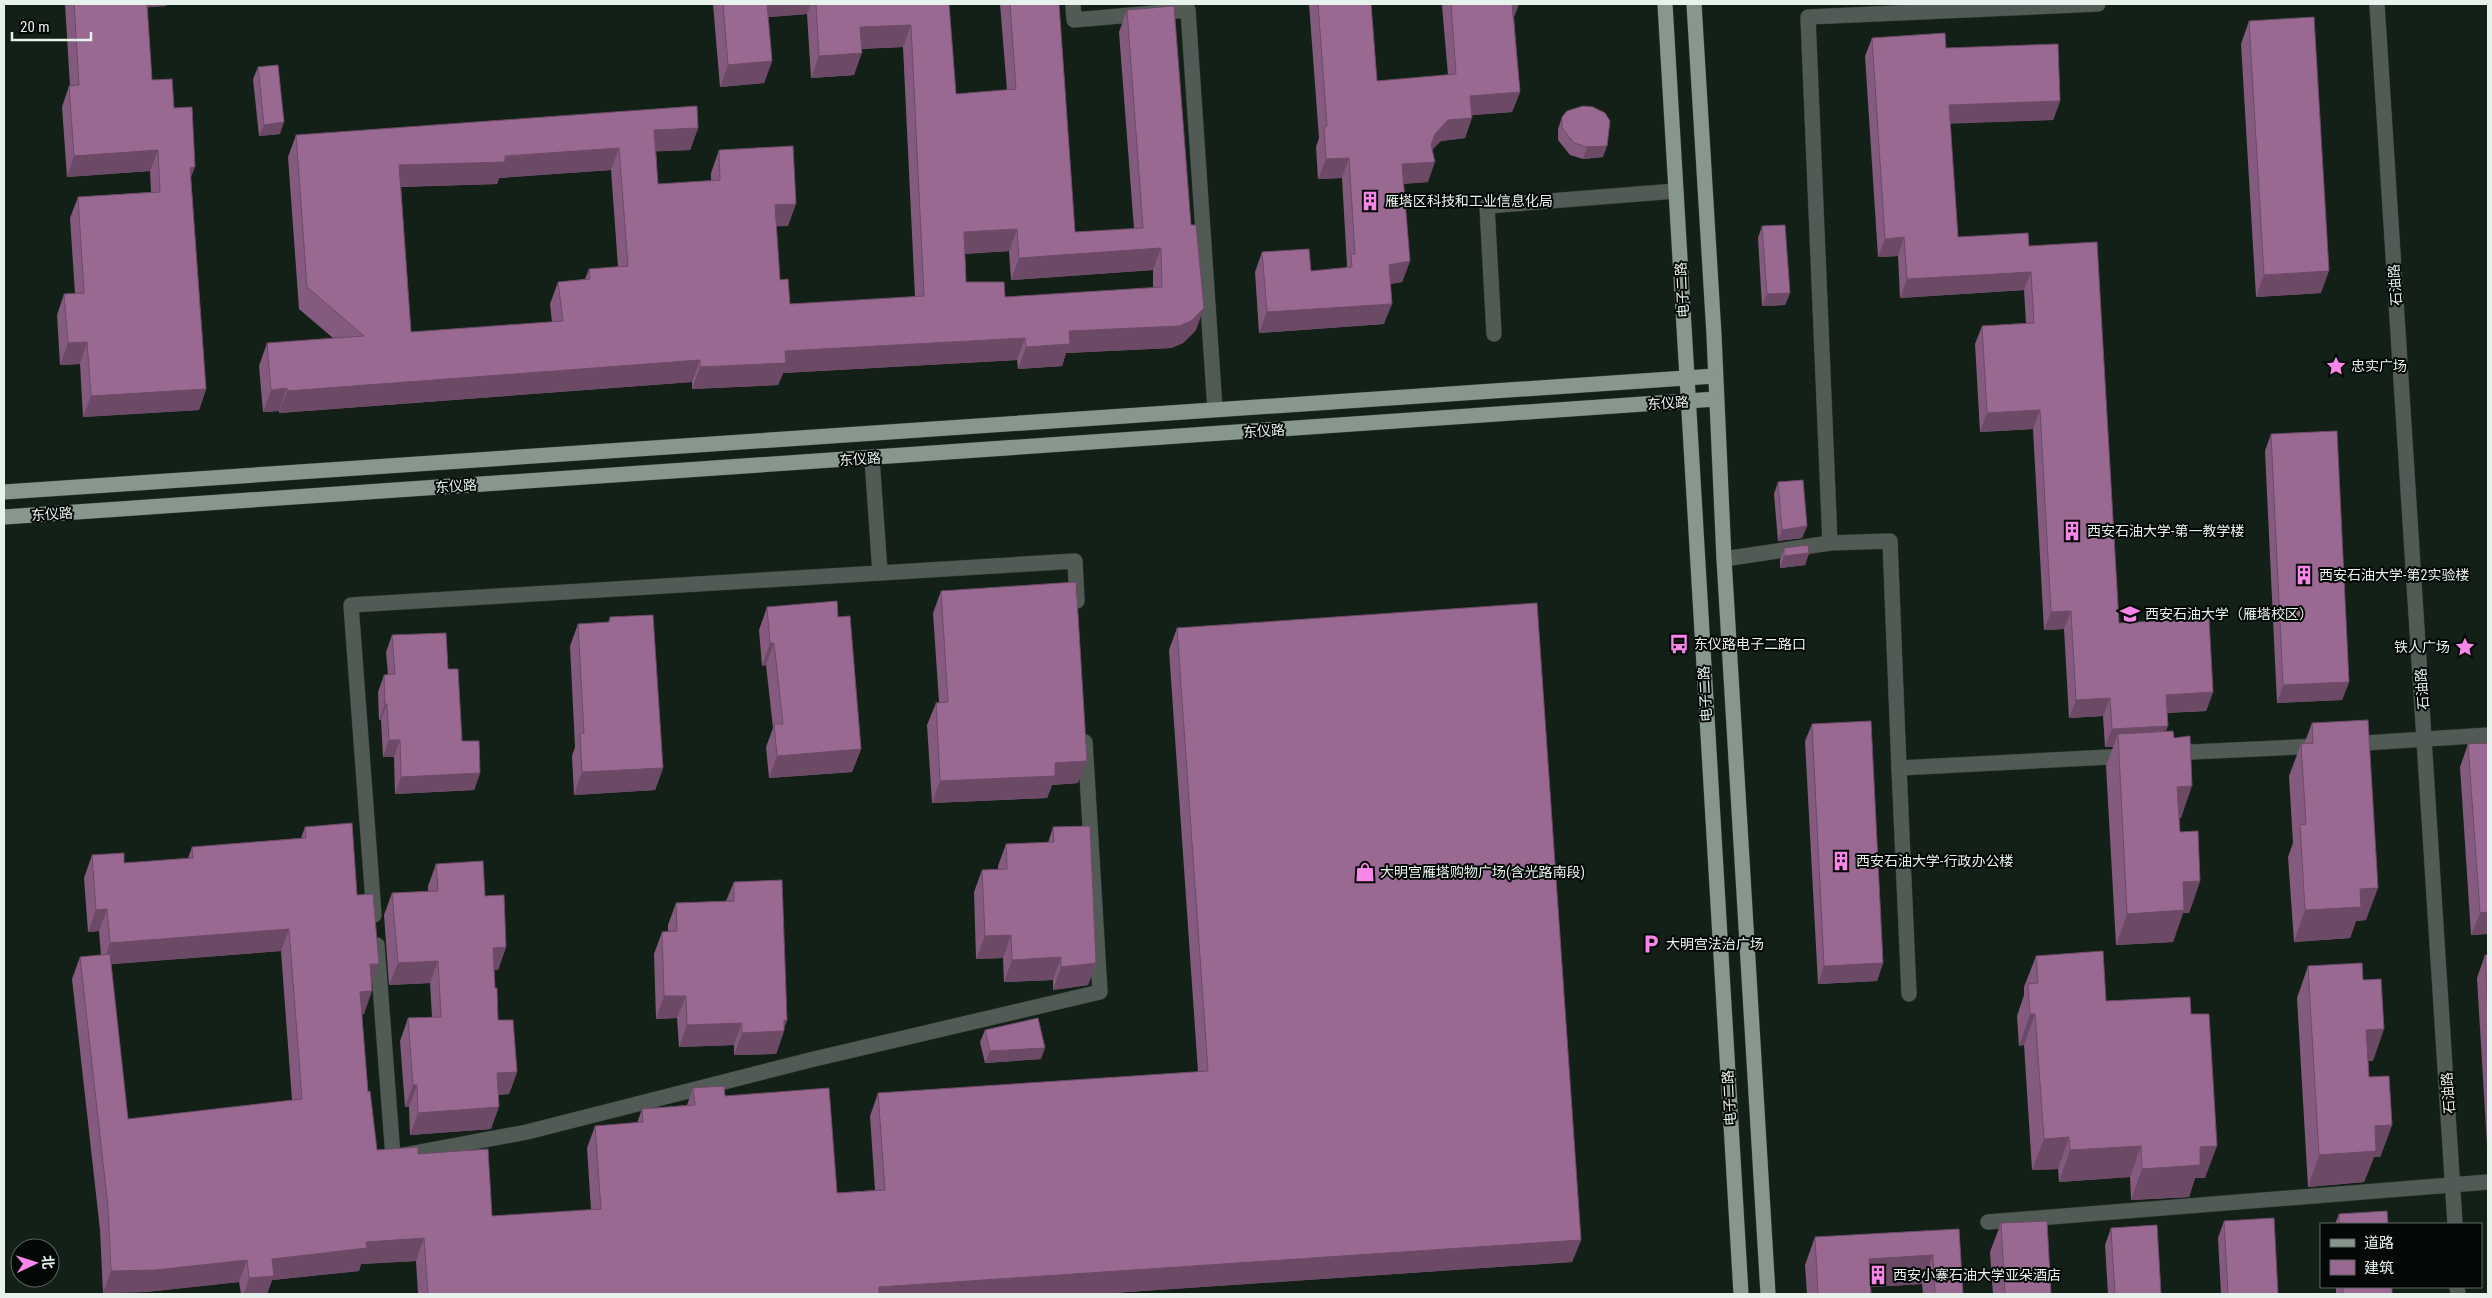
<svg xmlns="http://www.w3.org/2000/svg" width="2492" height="1298" viewBox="0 0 2492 1298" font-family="'Roboto Condensed','Noto Sans SC',sans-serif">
  <rect width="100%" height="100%" fill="#122018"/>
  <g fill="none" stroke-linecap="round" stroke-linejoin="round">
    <defs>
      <g id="minor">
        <polyline points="1073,4 1074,20 1188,10 1215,409"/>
        <polyline points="2377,4 2455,1224"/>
        <polyline points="1494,334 1487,206 1676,191"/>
        <polyline points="872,458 880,573 1075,561 1077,601"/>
        <polyline points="1830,543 1808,17 2098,4"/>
        <polyline points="1724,559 1830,543 1890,541 1899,768 2129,756"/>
        <polyline points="2350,744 2488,735"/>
        <polyline points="2170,753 2319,746"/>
        <polyline points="1899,768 1909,994"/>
        <polyline points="374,915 351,605 880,573"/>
        <polyline points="377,945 393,1157 527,1132 810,1060 1100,992 1085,742"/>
        <polyline points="1988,1222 2488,1182"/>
        <polyline points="2457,1287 2458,1294"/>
      </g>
      <g id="major">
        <polyline points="1665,4 1741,1294"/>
        <polyline points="1694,4 1714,335 1724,559 1768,1294"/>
        <polyline points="4,492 1715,376"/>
        <polyline points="4,517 1716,399"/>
      </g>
    </defs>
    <use href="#minor" stroke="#303d36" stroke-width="16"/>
    <use href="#major" stroke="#303d36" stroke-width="16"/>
    <use href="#minor" stroke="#525a55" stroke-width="15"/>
    <use href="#major" stroke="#88978e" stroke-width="15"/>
  </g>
  <g fill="#845a7e" fill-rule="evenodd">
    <polygon points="65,4 167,4 166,6 147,7 152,80 174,108 191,179 206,389 199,410 83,417 80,364 60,365 57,315 64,294 75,294 70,218 78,197 151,192 150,171 67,177 62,107 69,86 70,86"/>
    <path d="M713 4H949L956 94 1007 90 1000 4H1059L1075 232 1134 229 1119 32 1127 10 1196 330 1183 343 1171 348 1066 353 1062 366 1018 369 1017 360 783 373 778 385 692 389V382L279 413V411L263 412 259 366 267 343 333 338 299 309 288 157 296 135 698 128 690 150 656 151 658 184 711 181V173L719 150 788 226H776L780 280 790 304 915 297 903 47 861 49 854 75 811 78 807 14 768 17 772 61 764 83 720 87ZM611 170 618 267 589 269 585 279 558 282 550 304 552 322 411 332 401 187 497 184 499 178ZM1009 251 1011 280 1153 270V288L1005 297 966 282 965 254Z"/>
    <polygon points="1309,4 1371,4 1377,81 1448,75 1442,6 1443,4 1519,4 1514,17 1520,92 1512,112 1472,115 1465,138 1441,141 1432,149 1428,182 1403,184 1410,261 1402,282 1390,284 1384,324 1259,333 1255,272 1262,252 1311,271 1346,268 1347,265 1342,178 1318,179 1316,147 1319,138"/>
    <polygon points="2249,21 2321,293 2256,297 2241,44"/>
    <polygon points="1872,38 1946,48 2060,101 2053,120 1950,123 1958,237 2029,246 2119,623 2213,692 2206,711 2167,713 2165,731 2181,818 2179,818 2180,832 2200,881 2189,913 2183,913 2173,942 2116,945 2106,766 2113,747 2105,747 2103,716 2069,718 2064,629 2044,630 2033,429 1980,432 1975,344 1982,326 2026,323 2024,290 1900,298 1898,256 1878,257 1865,56"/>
    <polygon points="258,67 280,134 259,136 253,79"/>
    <polygon points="1562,117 1603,157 1583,159 1570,155 1558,140 1558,129"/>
    <polygon points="1762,226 1790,293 1785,305 1762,306 1758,238"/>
    <polygon points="2271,434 2349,682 2342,700 2277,703 2265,451"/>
    <polygon points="1778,482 1807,526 1802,538 1778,541 1774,494"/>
    <polygon points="1784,548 1809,553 1805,565 1780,568 1780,560"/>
    <polygon points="941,591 1078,783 1052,785 1047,798 932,803 927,725 936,703 939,702 933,613"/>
    <polygon points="767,607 838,617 861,749 852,772 769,778 766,747 773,728 766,665 762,666 759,630"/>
    <polygon points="610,617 663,768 655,790 574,795 572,756 575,747 570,646 578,624 608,622"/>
    <path d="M1177 628 1581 1240 1572 1262 1098 1294H418L416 1261 361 1264 359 1271 272 1280 267 1294H241L239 1282 146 1292 103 1293 100 1230 72 979 80 957 101 955 99 931 88 932 84 878 92 855 124 863 188 858 192 847 301 838 305 827 357 895 371 985 364 1014H362L368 1092 377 1150 418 1154 492 1216 591 1210 587 1148 595 1126 637 1123 642 1109 687 1105 693 1088 725 1096 837 1193 875 1190 870 1116 878 1093 1198 1072 1169 650ZM281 951 292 1100 128 1119 111 964Z"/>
    <polygon points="392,635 448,669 462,741 480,773 474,790 395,794 394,757 383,757 381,720 379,720 378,692 384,675 388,675 386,652"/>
    <polygon points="2312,723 2366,920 2356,921 2350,938 2294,942 2288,857 2293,843 2289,776 2301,744 2304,744"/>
    <polygon points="1812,724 1883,963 1877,981 1818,984 1805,741"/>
    <polygon points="2468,744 2488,934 2471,935 2460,767"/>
    <polygon points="1053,827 1096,963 1088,985 1053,990 1053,980 1004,982 1003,958 976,959 974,892 982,870 998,869 998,866 1006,844 1048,843"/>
    <polygon points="436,864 485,896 506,947 498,970 494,970 495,988 498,1020 517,1072 509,1094 498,1095 491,1129 410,1135 409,1107 405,1107 400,1041 408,1018 432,1017 430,983 389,985 384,915 392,893 428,891 428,886"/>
    <polygon points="734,882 787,1020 784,1028 784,1031 776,1054 734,1055 734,1045 679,1047 677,1018 656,1019 654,954 662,932 668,931 668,925 676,903 726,901"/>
    <polygon points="2485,955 2488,955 2488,1162 2477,978"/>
    <polygon points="2036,956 2106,1001 2191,1014 2205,1178 2195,1178 2189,1197 2131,1200 2130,1177 2059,1182 2058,1169 2032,1170 2024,1045 2019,1046 2017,1016 2024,995 2024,987"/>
    <polygon points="2308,966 2363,980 2373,1061 2368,1061 2369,1077 2392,1125 2380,1157 2374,1157 2364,1182 2308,1187 2297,998"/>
    <polygon points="985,1030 1041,1059 985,1063 980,1042"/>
    <polygon points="2339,1214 2388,1224 2335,1224"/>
    <polygon points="2224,1221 2278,1294 2221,1294 2218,1238"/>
    <polygon points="2001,1223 2051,1294 1993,1294 1990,1252"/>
    <polygon points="2111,1228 2161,1294 2108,1294 2105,1245"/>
    <polygon points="1959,1229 1963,1294 1923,1294 1922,1284 1870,1287 1871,1294 1807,1294 1805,1265 1815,1237"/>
    <rect x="2336" y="1287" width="56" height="7"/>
  </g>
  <g fill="#6c4a66">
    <polygon points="139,4 167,4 166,6 138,8"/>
    <polygon points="764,4 811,4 807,14 758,18"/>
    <polygon points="1511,4 1519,4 1512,21"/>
    <polygon points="911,25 903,47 852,49 860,27"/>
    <polygon points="862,53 854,75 811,78 819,56"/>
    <polygon points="772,61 764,83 720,87 728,65"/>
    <polygon points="1520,92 1512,112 1463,116 1470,96"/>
    <polygon points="2060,101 2053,120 1943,124 1949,105"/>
    <polygon points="1472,118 1465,138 1441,141 1428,154 1435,134 1448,120"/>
    <polygon points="284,122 280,134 259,136 264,125"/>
    <polygon points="698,128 690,150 646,152 654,130"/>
    <polygon points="1607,146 1603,157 1583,159 1587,147"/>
    <polygon points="619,148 611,170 499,178 497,184 391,187 399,165"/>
    <polygon points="158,150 150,171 67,177 74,156"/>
    <polygon points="1349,158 1342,178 1318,179 1326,159"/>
    <polygon points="1435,162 1428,182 1394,184 1402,164"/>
    <polygon points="195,167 187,188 190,168"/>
    <polygon points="796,204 788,226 767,227 775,205"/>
    <polygon points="1017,229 1009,251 956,254 964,232"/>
    <polygon points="1904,237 1898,256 1878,257 1885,239"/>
    <polygon points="1161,248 1153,270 1011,280 1019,258"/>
    <polygon points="1410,261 1402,282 1382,285 1389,265"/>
    <polygon points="2329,271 2321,293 2256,297 2264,275"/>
    <polygon points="2031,272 2024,290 1900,298 1907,279"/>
    <polygon points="1790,293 1785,305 1762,306 1767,294"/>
    <polygon points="1392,304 1384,324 1259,333 1267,312"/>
    <polygon points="1204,308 1196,330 1183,343 1171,348 1066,353 1062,366 1018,369 1026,347 1069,331"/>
    <polygon points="1025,338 1017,360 783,373 778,385 692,389 700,367 785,351"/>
    <polygon points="87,342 80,364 60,365 68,343"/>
    <polygon points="700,360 692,382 279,413 287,391"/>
    <polygon points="287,388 279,411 263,412 271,390"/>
    <polygon points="206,389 199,410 83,417 91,396"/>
    <polygon points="2040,410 2033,429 1980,432 1987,413"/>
    <polygon points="1807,526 1802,538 1778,541 1782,530"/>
    <polygon points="1809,553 1805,565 1780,568 1784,556"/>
    <polygon points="2071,611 2064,629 2044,630 2051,612"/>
    <polygon points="770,643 774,643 766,665 762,666"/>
    <polygon points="2349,682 2342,700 2277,703 2283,685"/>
    <polygon points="2213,692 2206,711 2159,713 2166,695"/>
    <polygon points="2110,698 2103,716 2069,718 2076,700"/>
    <polygon points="385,704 387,704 381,720 379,720"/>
    <polygon points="2168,726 2161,744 2118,734 2113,747 2105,747 2112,729"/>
    <polygon points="389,740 400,740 394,757 383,757"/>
    <polygon points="861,749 852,772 769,778 777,756"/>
    <polygon points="1087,761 1078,783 1052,785 1047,798 932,803 940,781 1055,763"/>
    <polygon points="663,768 655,790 574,795 582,772"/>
    <polygon points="480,773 474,790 395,794 401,777"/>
    <polygon points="2192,786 2181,818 2165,819 2177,787"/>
    <polygon points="2200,881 2189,913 2183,913 2173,942 2116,945 2127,914 2183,882"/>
    <polygon points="2378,888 2366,920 2356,921 2350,938 2294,942 2305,910 2360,889"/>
    <polygon points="107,909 99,931 88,932 96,910"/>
    <polygon points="2488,912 2488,934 2471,935 2480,913"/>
    <polygon points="289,929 281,951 102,965 110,943"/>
    <polygon points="1011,935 1003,958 976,959 985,936"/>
    <polygon points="506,947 498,970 485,970 493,948"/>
    <polygon points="1061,957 1053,980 1004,982 1012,960"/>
    <polygon points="438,961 430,983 389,985 398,963"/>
    <polygon points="1096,963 1088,985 1053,990 1061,967"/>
    <polygon points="1883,963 1877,981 1818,984 1824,966"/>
    <polygon points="370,964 379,964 371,986"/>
    <polygon points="372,991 364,1014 352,1015 360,992"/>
    <polygon points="664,996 686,996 677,1018 656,1019"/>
    <polygon points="2030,1014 2035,1014 2024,1045 2019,1046"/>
    <polygon points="784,1020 787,1020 783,1031 784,1031 776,1054 734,1055 742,1033"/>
    <polygon points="742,1023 734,1045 679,1047 687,1025"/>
    <polygon points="2384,1029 2373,1061 2355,1062 2366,1030"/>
    <polygon points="1045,1048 1041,1059 985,1063 990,1051"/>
    <polygon points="517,1072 509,1094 489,1095 497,1073"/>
    <polygon points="413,1085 417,1085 409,1107 405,1107"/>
    <polygon points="499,1107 491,1129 410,1135 418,1113"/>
    <polygon points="2392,1125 2380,1157 2374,1157 2364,1182 2308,1187 2319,1155 2375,1126"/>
    <polygon points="2069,1137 2058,1169 2032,1170 2044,1139"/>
    <polygon points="2141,1146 2130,1177 2059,1182 2070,1150"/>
    <polygon points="2217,1146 2205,1178 2195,1178 2189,1197 2131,1200 2142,1169 2200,1147"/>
    <polygon points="424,1238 416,1261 361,1264 359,1271 272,1280 267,1294 244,1294 249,1278 272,1259 366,1242"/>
    <polygon points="1581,1240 1572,1262 1098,1294 876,1294 879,1287"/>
    <polygon points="1933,1255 1922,1284 1858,1288 1869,1259"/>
    <polygon points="247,1260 239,1282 146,1292 103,1293 111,1271"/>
  </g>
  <g fill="#9a6992" stroke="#6c4a66" fill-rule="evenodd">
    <polygon points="74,4 147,4 152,80 172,79 174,108 192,107 195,167 190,168 206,389 91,396 87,342 68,343 64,294 84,293 78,197 160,192 158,150 74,156 69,86 79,85"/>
    <polygon points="723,4 767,4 772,61 728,65"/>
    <path d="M816 4H949L956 94 1016 89 1010 4H1059L1075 232 1143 228 1127 10 1174 6 1191 225H1196L1204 308 1191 321 1179 326 1069 331 1070 344 1026 347 1025 338 785 351 786 363 700 367V360L287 391V388L271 390 267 343 364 336 307 287 296 135 697 106 698 128 654 130 658 184 720 180 719 150 793 146 796 204 775 205 780 280 788 279 790 304 924 296 911 25 860 27 862 53 819 56ZM619 148 628 266 589 269 590 279 558 282 563 321 411 332 399 165 505 162V156ZM1017 229 1019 258 1161 248 1162 287 1005 297 1004 282H966L964 232Z"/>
    <polygon points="1318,4 1371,4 1377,81 1456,74 1451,4 1512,4 1520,92 1470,96 1472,118 1448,120 1435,134 1431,145 1435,162 1402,164 1410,261 1389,265 1392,304 1267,312 1262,252 1309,249 1311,271 1352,267 1351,254 1355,254 1349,158 1326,159 1324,127 1327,126"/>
    <polygon points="2314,17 2329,271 2264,275 2249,21"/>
    <polygon points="1945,33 1946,48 2058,44 2060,101 1949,105 1958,237 2028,233 2029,246 2097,242 2119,623 2209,618 2213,692 2166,695 2168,726 2112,729 2110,698 2076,700 2071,611 2051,612 2040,410 1987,413 1982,326 2034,323 2031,272 1907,279 1904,237 1885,239 1872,38"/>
    <polygon points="278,65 284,122 264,125 258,67"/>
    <polygon points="1583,106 1593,107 1605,113 1610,121 1607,146 1587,147 1574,143 1562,128 1562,117 1567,111"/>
    <polygon points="1785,225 1790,293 1767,294 1762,226"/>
    <polygon points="2337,431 2349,682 2283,685 2271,434"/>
    <polygon points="1803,480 1807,526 1782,530 1778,482"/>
    <polygon points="1808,545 1809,553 1784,556 1784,548"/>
    <polygon points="1076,582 1087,761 1055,763 1055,776 940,781 936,703 948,702 941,591"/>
    <polygon points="837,601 838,617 850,616 861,749 777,756 774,724 783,724 774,643 770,643 767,607"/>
    <polygon points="1537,603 1581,1240 879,1287 879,1294 428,1294 424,1238 366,1242 367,1248 272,1259 274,1276 249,1278 247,1260 155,1270 111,1271 108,1207 80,957 110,954 128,1119 302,1099 289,929 110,943 107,909 96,910 92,855 124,853 124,863 193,858 192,847 306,838 305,827 352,823 357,895 373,894 379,964 370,964 372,991 360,992 368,1092 370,1091 377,1150 418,1147 418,1154 488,1149 492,1216 601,1209 595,1126 643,1122 642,1109 695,1105 693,1088 724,1086 725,1096 829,1088 837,1193 885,1190 878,1093 1208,1071 1177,628"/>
    <polygon points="653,615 663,768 582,772 580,733 584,733 578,624 610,622 610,617"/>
    <polygon points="446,633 448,669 458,669 462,741 479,741 480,773 401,777 400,740 389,740 387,704 385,704 384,675 395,674 392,635"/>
    <polygon points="2368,720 2378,888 2360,889 2361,907 2305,910 2300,825 2306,824 2301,744 2313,743 2312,723"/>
    <polygon points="1871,721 1883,963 1824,966 1812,724"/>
    <polygon points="2173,731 2174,738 2190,736 2192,786 2177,787 2180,832 2198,831 2200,881 2183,882 2184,910 2127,914 2118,734"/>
    <polygon points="2488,743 2488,912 2480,913 2468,744"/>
    <polygon points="1090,826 1096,963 1061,967 1061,957 1012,960 1011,935 985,936 982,870 1007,869 1006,844 1054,842 1053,827"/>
    <polygon points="483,861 485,896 504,895 506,947 493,948 495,988 497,988 498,1020 513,1020 517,1072 497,1073 499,1107 418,1113 417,1085 413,1085 408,1018 441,1017 438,961 398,963 392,893 438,891 436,864"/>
    <polygon points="782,880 787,1020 784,1020 784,1031 742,1033 742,1023 687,1025 686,996 664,996 662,932 677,931 676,903 734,901 734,882"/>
    <polygon points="2103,951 2106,1001 2190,997 2191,1014 2209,1014 2217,1146 2200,1147 2200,1165 2142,1169 2141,1146 2070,1150 2069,1137 2044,1139 2035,1014 2030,1014 2028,984 2038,983 2036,956"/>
    <polygon points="2485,955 2488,955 2488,1012"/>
    <polygon points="2362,963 2363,980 2381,979 2384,1029 2366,1030 2369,1077 2389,1076 2392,1125 2375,1126 2376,1151 2319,1155 2308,966"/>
    <polygon points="1038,1018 1045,1048 990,1051 985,1030"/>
    <polygon points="2387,1211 2388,1224 2339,1224 2339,1214"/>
    <polygon points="2274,1218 2278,1294 2228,1294 2224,1221"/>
    <polygon points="2047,1221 2051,1294 2005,1294 2001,1223"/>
    <polygon points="2157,1225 2161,1294 2115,1294 2111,1228"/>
    <polygon points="1959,1229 1963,1294 1935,1294 1933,1255 1869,1259 1871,1294 1818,1294 1815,1237"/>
    <rect x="2343" y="1287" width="49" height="7"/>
  </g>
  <defs>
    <symbol id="building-bare" viewBox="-9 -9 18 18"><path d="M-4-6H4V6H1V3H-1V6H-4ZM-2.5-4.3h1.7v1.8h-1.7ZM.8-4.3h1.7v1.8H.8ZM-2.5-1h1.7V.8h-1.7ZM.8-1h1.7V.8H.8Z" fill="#f987e9" stroke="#040806" stroke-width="2.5" paint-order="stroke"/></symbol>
    <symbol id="sight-bare" viewBox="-9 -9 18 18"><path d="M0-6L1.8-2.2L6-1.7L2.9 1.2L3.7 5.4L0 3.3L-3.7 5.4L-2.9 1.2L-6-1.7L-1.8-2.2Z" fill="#f987e9" stroke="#040806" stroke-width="2.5" paint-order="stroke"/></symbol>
    <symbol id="university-bare" viewBox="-9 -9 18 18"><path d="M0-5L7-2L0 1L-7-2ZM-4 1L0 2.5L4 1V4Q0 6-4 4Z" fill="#f987e9" stroke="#040806" stroke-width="2.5" paint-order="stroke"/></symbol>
    <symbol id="bus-bare" viewBox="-9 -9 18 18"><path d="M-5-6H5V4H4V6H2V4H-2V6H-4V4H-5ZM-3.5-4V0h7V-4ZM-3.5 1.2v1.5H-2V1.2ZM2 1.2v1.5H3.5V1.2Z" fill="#f987e9" stroke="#040806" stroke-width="2.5" paint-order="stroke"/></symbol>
    <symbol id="shop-bare" viewBox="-9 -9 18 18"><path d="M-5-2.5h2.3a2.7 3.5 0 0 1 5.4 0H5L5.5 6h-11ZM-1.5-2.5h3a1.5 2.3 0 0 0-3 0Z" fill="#f987e9" stroke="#040806" stroke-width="2.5" paint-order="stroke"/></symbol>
    <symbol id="parking-bare" viewBox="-9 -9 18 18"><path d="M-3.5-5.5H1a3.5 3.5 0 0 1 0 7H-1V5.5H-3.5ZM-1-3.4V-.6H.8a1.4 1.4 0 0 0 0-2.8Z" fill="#f987e9" stroke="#040806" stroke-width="2.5" paint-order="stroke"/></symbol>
  </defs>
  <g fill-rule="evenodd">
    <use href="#building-bare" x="1356" y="187" width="28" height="28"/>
    <use href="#sight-bare" x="2322" y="352" width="28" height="28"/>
    <use href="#building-bare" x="2058" y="517" width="28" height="28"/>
    <use href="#building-bare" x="2290" y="561" width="28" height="28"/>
    <use href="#university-bare" x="2116" y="600" width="28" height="28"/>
    <use href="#bus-bare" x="1665" y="630" width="28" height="28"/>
    <use href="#sight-bare" x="2451" y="633" width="28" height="28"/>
    <use href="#building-bare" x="1827" y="847" width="28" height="28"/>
    <use href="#shop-bare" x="1351" y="858" width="28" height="28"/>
    <use href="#parking-bare" x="1637" y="930" width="28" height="28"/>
    <use href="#building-bare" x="1864" y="1261" width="28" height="28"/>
  </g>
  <g text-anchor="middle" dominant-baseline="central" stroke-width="4" stroke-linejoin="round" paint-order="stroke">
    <g font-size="14" fill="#e8f2ec" stroke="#040806" text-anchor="start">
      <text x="1385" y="201">雁塔区科技和工业信息化局</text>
      <text x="2351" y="366">忠实广场</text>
      <text x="2087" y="531">西安石油大学-第一教学楼</text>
      <text x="2319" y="575">西安石油大学-第2实验楼</text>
      <text x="2145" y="614">西安石油大学（雁塔校区）</text>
      <text x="1694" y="644">东仪路电子二路口</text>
      <text x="2450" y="647" text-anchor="end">铁人广场</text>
      <text x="1856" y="861">西安石油大学-行政办公楼</text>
      <text x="1380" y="872">大明宫雁塔购物广场(含光路南段)</text>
      <text x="1666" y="944">大明宫法治广场</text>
      <text x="1893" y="1275">西安小寨石油大学亚朵酒店</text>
    </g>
    <g font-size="14" fill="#e8f2ec" stroke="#040806">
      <text transform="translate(2395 285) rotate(-94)">石油路</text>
      <text transform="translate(1682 290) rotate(-93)">电子二路</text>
      <text transform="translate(1668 403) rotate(-4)">东仪路</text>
      <text transform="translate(1264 431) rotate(-4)">东仪路</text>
      <text transform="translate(860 459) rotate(-4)">东仪路</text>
      <text transform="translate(456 486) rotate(-4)">东仪路</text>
      <text transform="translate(52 514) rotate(-4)">东仪路</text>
      <text transform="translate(2422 689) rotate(-94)">石油路</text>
      <text transform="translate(1705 694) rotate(-93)">电子二路</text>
      <text transform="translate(2448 1093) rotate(-94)">石油路</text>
      <text transform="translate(1729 1098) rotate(-93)">电子二路</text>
    </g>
  </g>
  <rect width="2492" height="1298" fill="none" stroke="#e8f2ec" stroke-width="10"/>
  <rect x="2320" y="1223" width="162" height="65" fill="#040806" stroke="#5f6662"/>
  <rect x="2330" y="1239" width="25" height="8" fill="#88978e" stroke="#5f6662"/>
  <text x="2364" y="1248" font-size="15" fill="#e8f2ec">道路</text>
  <rect x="2330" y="1260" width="25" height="15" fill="#9a6992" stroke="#5f6662"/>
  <text x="2364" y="1273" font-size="15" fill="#e8f2ec">建筑</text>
  <g transform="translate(35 1263) rotate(86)"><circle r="24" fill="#040806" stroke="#5f6662"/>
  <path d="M0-4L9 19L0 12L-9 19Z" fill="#f987e9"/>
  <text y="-8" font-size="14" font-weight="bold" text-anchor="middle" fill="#e8f2ec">北</text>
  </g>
  <path d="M12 32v8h79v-8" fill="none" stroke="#e8f2ec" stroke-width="2.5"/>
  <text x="20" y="32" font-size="15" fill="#e8f2ec" stroke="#040806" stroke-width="4" paint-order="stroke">20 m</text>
</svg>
